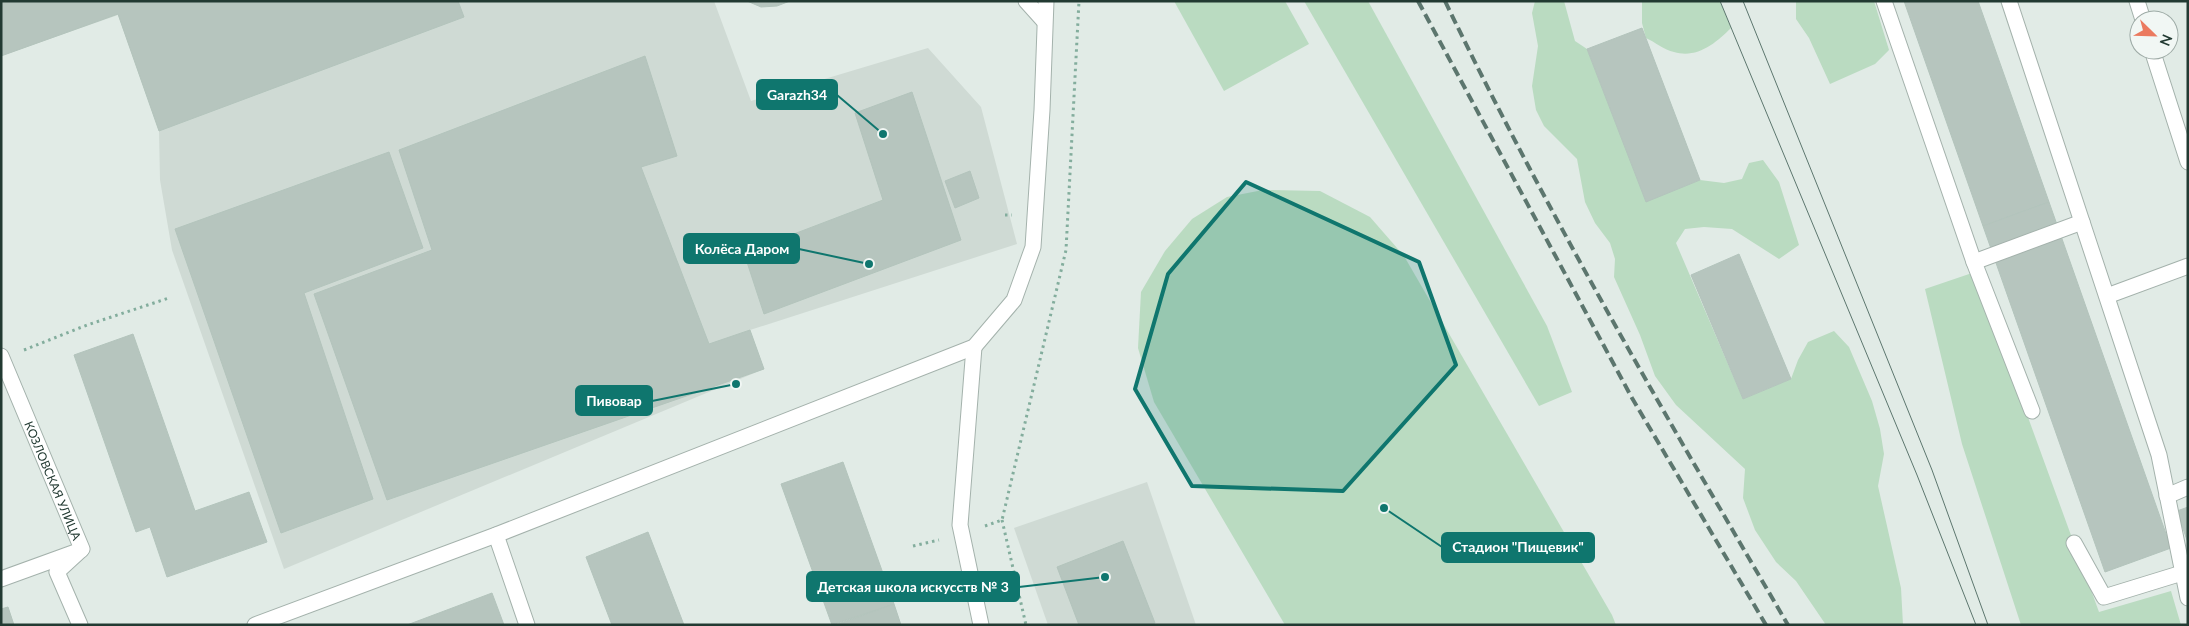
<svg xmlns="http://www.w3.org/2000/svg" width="2189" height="626" viewBox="0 0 2189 626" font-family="Lato,sans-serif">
  <rect width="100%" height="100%" fill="#e1ebe6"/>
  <g fill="#cfdad4">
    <polygon points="1,1 714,1 751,101 928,48 981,107 1017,244 750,330 764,369 284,569 172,250 160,180 159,131 118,15 1,56"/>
    <polygon points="1147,482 1196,625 1048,625 1014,528"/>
  </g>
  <g fill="#badbc1">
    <polygon points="1174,1 1285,1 1309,44 1224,91"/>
    <polygon points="1304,1 1368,1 1547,326 1572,392 1539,406"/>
    <polygon points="1535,1 1564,1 1575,41 1587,49 1646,201 1700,180 1724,183 1742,179 1749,163 1763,160 1779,182 1799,245 1779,259 1732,229 1704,227 1685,229 1676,243 1743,399 1791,379 1798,360 1808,342 1834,331 1849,347 1872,401 1880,429 1884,454 1878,486 1901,588 1903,625 1826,625 1796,581 1776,562 1755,530 1743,498 1745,469 1676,405 1655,376 1640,335 1614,277 1615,259 1610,243 1595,223 1585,202 1577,159 1544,126 1536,110 1532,86 1538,46 1532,13"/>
    <path d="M1642 1H1720L1731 28C1716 43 1697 59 1674 52 1664 50 1655 42 1646 38L1642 23Z"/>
    <polygon points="1796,1 1874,1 1889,50 1875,64 1830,84 1809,38 1796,19"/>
    <polygon points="1263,190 1320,191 1370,217 1404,256 1612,615 1616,625 1285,625 1154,402 1138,348 1141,292 1165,251 1192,219 1227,197"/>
    <polygon points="1975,272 2099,612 2171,591 2181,625 2021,625 1962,444 1925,289"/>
  </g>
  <g fill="#b6c5be" stroke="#b3c4bc">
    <polygon points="1,1 458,1 464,17 159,131 118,14 1,56"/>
    <polygon points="747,1 790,1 777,6 761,7"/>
    <polygon points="1904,1 1978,1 2049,202 1983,226"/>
    <polygon points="1642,28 1700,180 1646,202 1587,49"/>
    <polygon points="645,56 677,156 641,167 709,344 750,330 764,369 387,500 314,294 432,250 399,150"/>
    <polygon points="912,92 961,240 764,314 744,253 883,200 855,113"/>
    <polygon points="389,152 423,248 304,293 373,499 281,533 175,229"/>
    <polygon points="970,171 979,198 955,208 945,181"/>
    <polygon points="2049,202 2171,548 2105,572 1983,226"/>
    <polygon points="1739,254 1791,379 1743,399 1691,275"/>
    <polygon points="133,334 195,511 249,492 267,542 167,577 150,527 136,532 74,355"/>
    <polygon points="843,462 894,604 832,625 781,484"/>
    <polygon points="2188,507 2188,543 2177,511"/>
    <polygon points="648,532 684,625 612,625 586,557"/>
    <polygon points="1123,541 1155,623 1150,625 1079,625 1057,567"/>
    <polygon points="492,593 504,625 407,625"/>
    <polygon points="894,604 901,625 835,625"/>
    <polygon points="8,607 14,625 1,625 1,609"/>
  </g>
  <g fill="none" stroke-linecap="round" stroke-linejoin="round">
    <defs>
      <g id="service">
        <polyline points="1026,1 1044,21"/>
        <polyline points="1884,1 1974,262 2032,411"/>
        <polyline points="2009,1 2159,455 2188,598"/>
        <polyline points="2137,1 2143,20"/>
        <polyline points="2152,50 2188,162"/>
        <polyline points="1974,262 2082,222"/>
        <polyline points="2107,296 2188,266"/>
        <polyline points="2167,496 2188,487"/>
        <polyline points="496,535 527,625"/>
        <polyline points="2074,543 2104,597 2182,573"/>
        <polyline points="1,579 81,550"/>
      </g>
      <polyline id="minor" points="974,347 960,525 981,625"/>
      <g id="tertiary">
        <path id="s1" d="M1 356 82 549 57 572 80 625"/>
        <polyline points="255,625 496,535 974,347 1014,300 1033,247 1042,110 1046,1"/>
      </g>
    </defs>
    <use href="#service" stroke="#a4b2ac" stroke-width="17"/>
    <use href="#minor" stroke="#a4b2ac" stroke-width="17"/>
    <use href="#tertiary" stroke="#a4b2ac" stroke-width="17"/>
    <g stroke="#83ad9d" stroke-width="3" stroke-dasharray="2.5 4" stroke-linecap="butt">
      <polyline points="1005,215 1012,215"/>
      <polyline points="24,350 87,325 169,298"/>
      <polyline points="1002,520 1026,625"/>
      <polyline points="985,526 1002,520 1066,250 1079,1"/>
      <polyline points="913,546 939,540"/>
    </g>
    <use href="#service" stroke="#fff" stroke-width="15"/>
    <use href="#minor" stroke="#fff" stroke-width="15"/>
    <use href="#tertiary" stroke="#fff" stroke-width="15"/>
    <g stroke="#5c766e" stroke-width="1">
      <polyline points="1720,1 1917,475 1976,625"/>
      <polyline points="1743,1 1932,470 1988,625"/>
    </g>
    <g stroke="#5c766e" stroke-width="4" stroke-dasharray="10 5" stroke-linecap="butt">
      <polyline points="1418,1 1632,398 1766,625"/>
      <path d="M1445 1C1548 215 1668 420 1788 625"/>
    </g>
  </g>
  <path fill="#0f766e" fill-opacity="0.2" stroke="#0f766e" stroke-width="4" stroke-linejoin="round" d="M1246 182 1419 262 1456 365 1343 491 1192 486 1135 389 1168 274Z"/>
  <g text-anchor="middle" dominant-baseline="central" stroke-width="4" stroke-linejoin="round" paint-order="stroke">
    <g font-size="12" fill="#223a32" stroke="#f1f7f4">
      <text stroke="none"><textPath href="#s1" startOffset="135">КОЗЛОВСКАЯ УЛИЦА</textPath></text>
    </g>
  </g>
  <path fill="none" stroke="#0f766e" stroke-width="2" d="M883 134L837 95M869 264L799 249M736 384L652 401M1384 508L1442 547M1105 577L1019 587"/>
  <g fill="#0f766e" stroke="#f1f7f4" stroke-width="2">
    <circle cx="883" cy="134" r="5"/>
    <circle cx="869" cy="264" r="5"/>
    <circle cx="736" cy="384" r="5"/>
    <circle cx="1384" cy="508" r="5"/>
    <circle cx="1105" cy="577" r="5"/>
  </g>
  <g fill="#0f766e" stroke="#0f766e" stroke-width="2">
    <rect x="757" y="80" width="80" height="29" rx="5"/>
    <rect x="684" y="234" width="115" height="29" rx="5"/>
    <rect x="576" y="386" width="76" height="29" rx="5"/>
    <rect x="1442" y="533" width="152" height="29" rx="5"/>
    <rect x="807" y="572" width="212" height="29" rx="5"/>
  </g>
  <g font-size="14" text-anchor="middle" font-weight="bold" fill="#fff">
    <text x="797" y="100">Garazh34</text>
    <text x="742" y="254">Колёса Даром</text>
    <text x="614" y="406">Пивовар</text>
    <text x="1518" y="552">Стадион "Пищевик"</text>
    <text x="913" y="592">Детская школа искусств № 3</text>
  </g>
  <rect width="2189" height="626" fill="none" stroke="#223a32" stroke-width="5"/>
  <g transform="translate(2154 35) rotate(113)"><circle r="24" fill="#f1f7f4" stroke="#9eaba6"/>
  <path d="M0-4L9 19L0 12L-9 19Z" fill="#eb7a5f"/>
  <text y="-8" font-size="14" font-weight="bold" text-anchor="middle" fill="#223a32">N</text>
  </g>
</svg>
